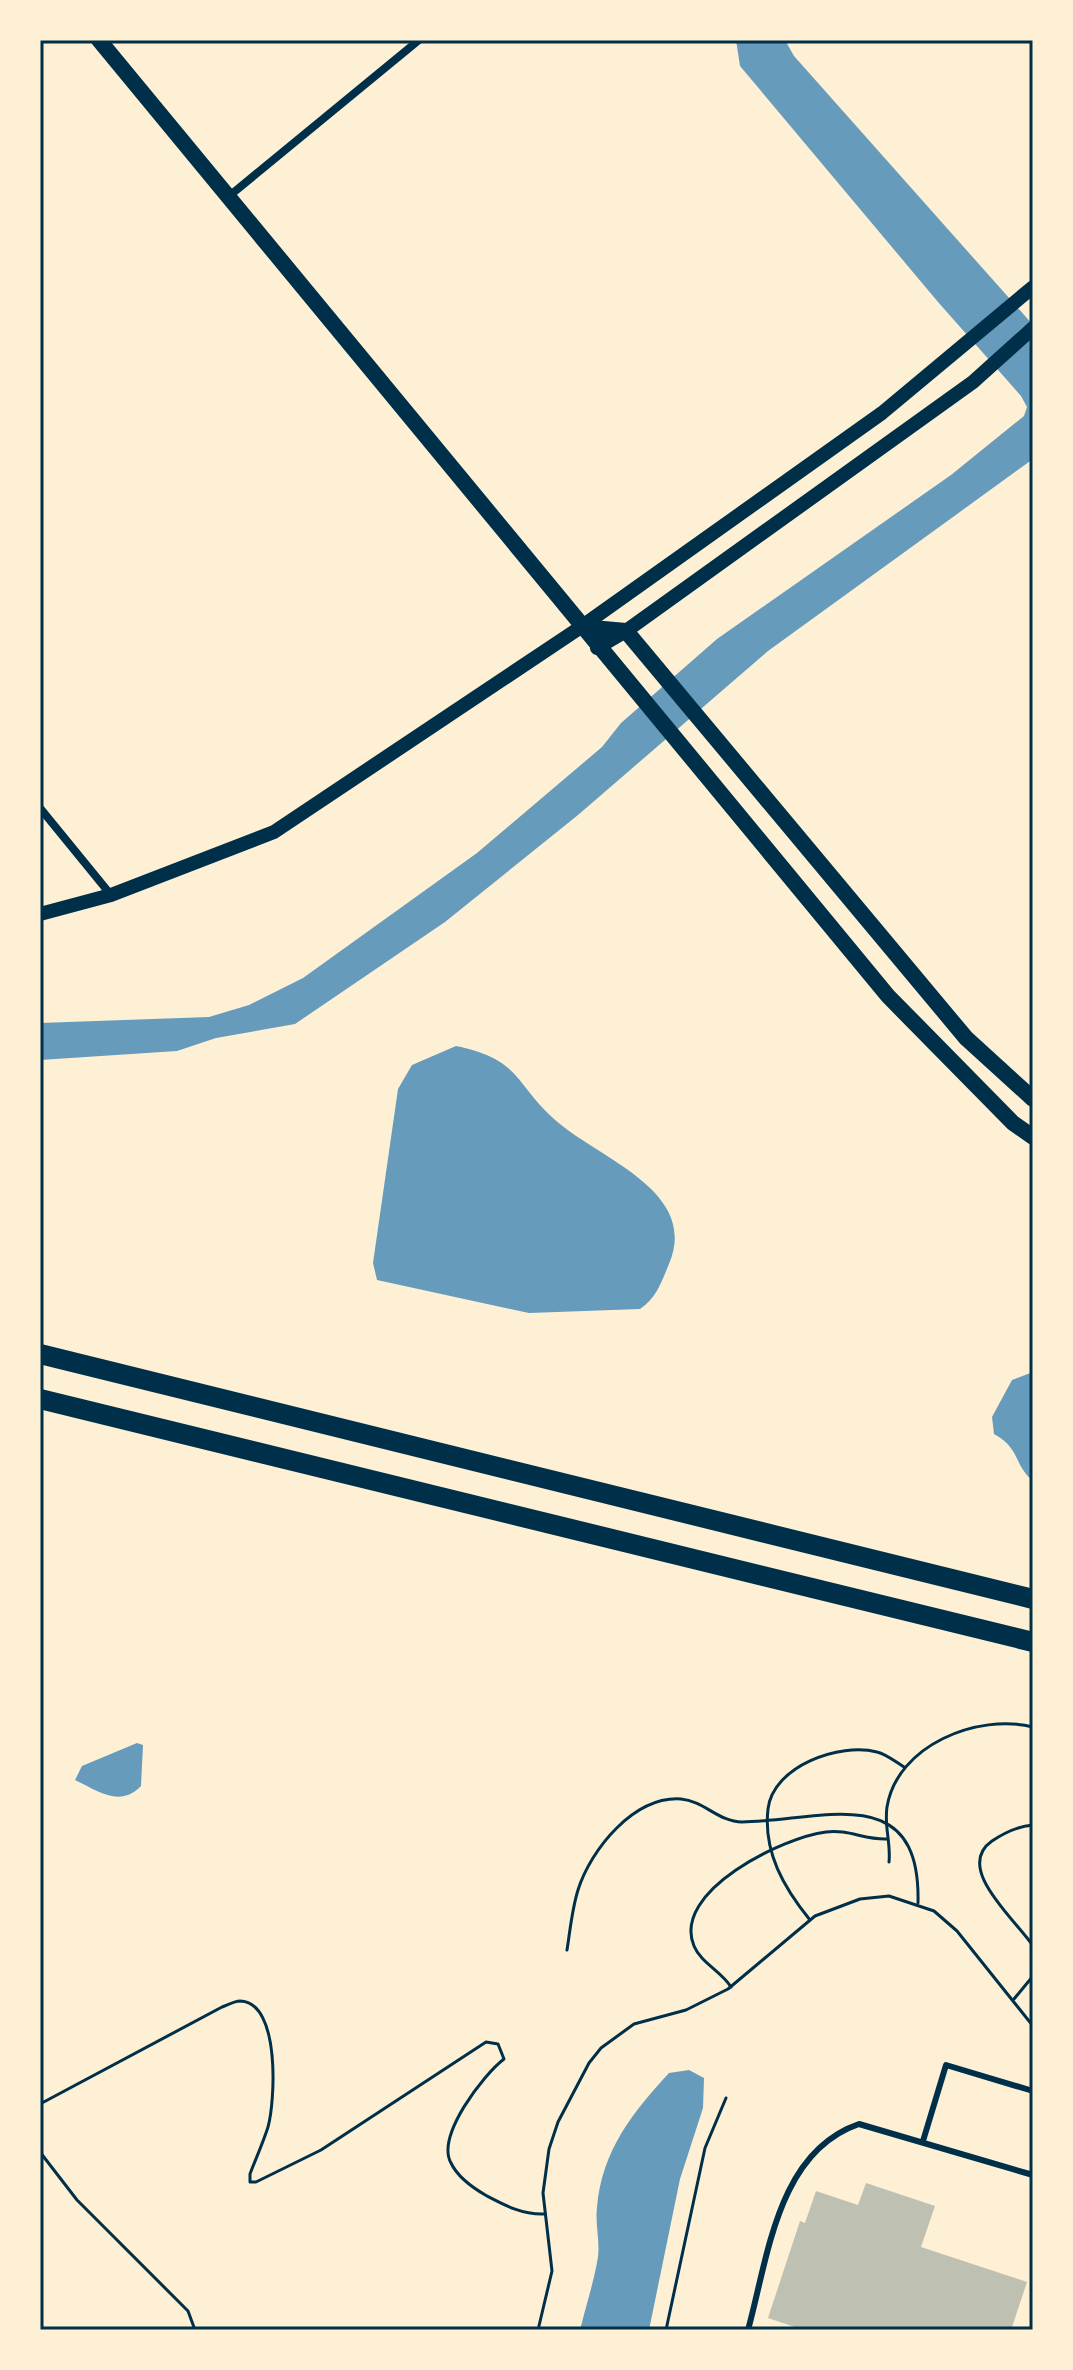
<svg xmlns="http://www.w3.org/2000/svg" width="1073" height="2370" viewBox="0 0 1073 2370" font-family="Rubik,sans-serif">
  <rect width="100%" height="100%" fill="#fdf0d5"/>
  <g fill="#669bbc">
    <polygon points="736,40 785,40 794,56 1033,325 1033,459 768,651 578,815 445,922 295,1024 216,1038 177,1051 40,1060 40,1023 209,1017 249,1005 303,978 477,853 602,747 621,723 717,639 951,475 1024,416 1027,407 1021,396 938,302 740,66"/>
    <path d="M456 1046C524 1060 514 1086 560 1124 605 1161 699 1193 669 1264 661 1283 657 1297 640 1309L529 1313 377 1280 373 1263 398 1089 412 1065Z"/>
    <path d="M1033 1372V1481C1013 1464 1021 1449 994 1434L992 1417 1012 1380Z"/>
    <path d="M137 1743 143 1745 141 1786C120 1808 98 1791 75 1780L82 1766Z"/>
    <path d="M689 2070 704 2078 703 2108 680 2179 649 2330H580C586 2306 594 2281 598 2257 600 2241 595 2223 597 2207 602 2151 632 2113 669 2073Z"/>
  </g>
  <polygon fill="#bec0b2" points="866,2183 935,2206 921,2247 1027,2282 1011,2330 804,2330 768,2318 800,2221 805,2223 816,2191 858,2205"/>
  <g fill="none" stroke-linecap="round" stroke-linejoin="round">
    <g stroke="#003049" stroke-width="3">
      <path d="M1033 1825C1018 1826 1004 1833 992 1841 953 1868 1017 1921 1033 1946"/>
      <path d="M889 1862C891 1843 884 1826 887 1807 897 1745 978 1713 1033 1727"/>
      <path d="M810 1920C784 1888 763 1852 768 1809 773 1766 840 1742 877 1752 886 1754 896 1762 904 1767"/>
      <path d="M567 1950C570 1931 572 1909 578 1890 591 1849 634 1796 681 1799 704 1801 719 1822 742 1822 822 1821 921 1779 918 1903"/>
      <path d="M731 1987C721 1971 701 1963 694 1946 671 1891 784 1837 826 1832 848 1829 865 1840 887 1839"/>
      <polyline points="1014,1999 1033,1976"/>
      <path d="M40 2104 222 2007C227 2005 235 2001 240 2001 281 2002 275 2102 268 2127 263 2143 256 2158 250 2174V2182H256L321 2150 486 2042 498 2044 504 2059C483 2075 436 2136 451 2163 458 2178 473 2188 487 2196 506 2206 523 2215 545 2214"/>
      <polyline points="40,2152 77,2200 188,2311 195,2330"/>
      <polyline points="538,2330 552,2271 543,2193 549,2149 558,2122 589,2063 601,2048 634,2024 686,2010 728,1989 815,1916 860,1899 889,1896 934,1911 957,1931 1033,2026"/>
      <polyline points="666,2330 705,2148 726,2098"/>
    </g>
    <g stroke="#003049" stroke-width="6">
      <polyline points="923,2141 946,2065 1033,2091"/>
      <path d="M748 2330C768 2258 777 2152 859 2124L1033 2175"/>
    </g>
    <g stroke="#003049" stroke-width="8">
      <polyline points="228,197 419,40"/>
      <polyline points="40,808 111,895"/>
    </g>
    <g stroke="#003049" stroke-width="14">
      <polyline points="597,648 626,631 973,382 1033,328"/>
      <polyline points="40,914 111,895 274,832 581,627 882,413 1033,287"/>
    </g>
    <g stroke="#003049" stroke-width="16">
      <polyline points="99,40 888,996 1013,1123 1033,1137"/>
      <polyline points="581,627 626,631 966,1038 1033,1099"/>
    </g>
    <g stroke="#003049" stroke-width="20">
      <polyline points="40,1354 1033,1599"/>
      <polyline points="40,1399 1033,1642"/>
    </g>
  </g>
  <rect width="1073" height="2370" fill="none" stroke="#fdf0d5" stroke-width="84"/>
  <rect x="42" y="42" width="989" height="2286" fill="none" stroke="#003049" stroke-width="3"/>
</svg>
